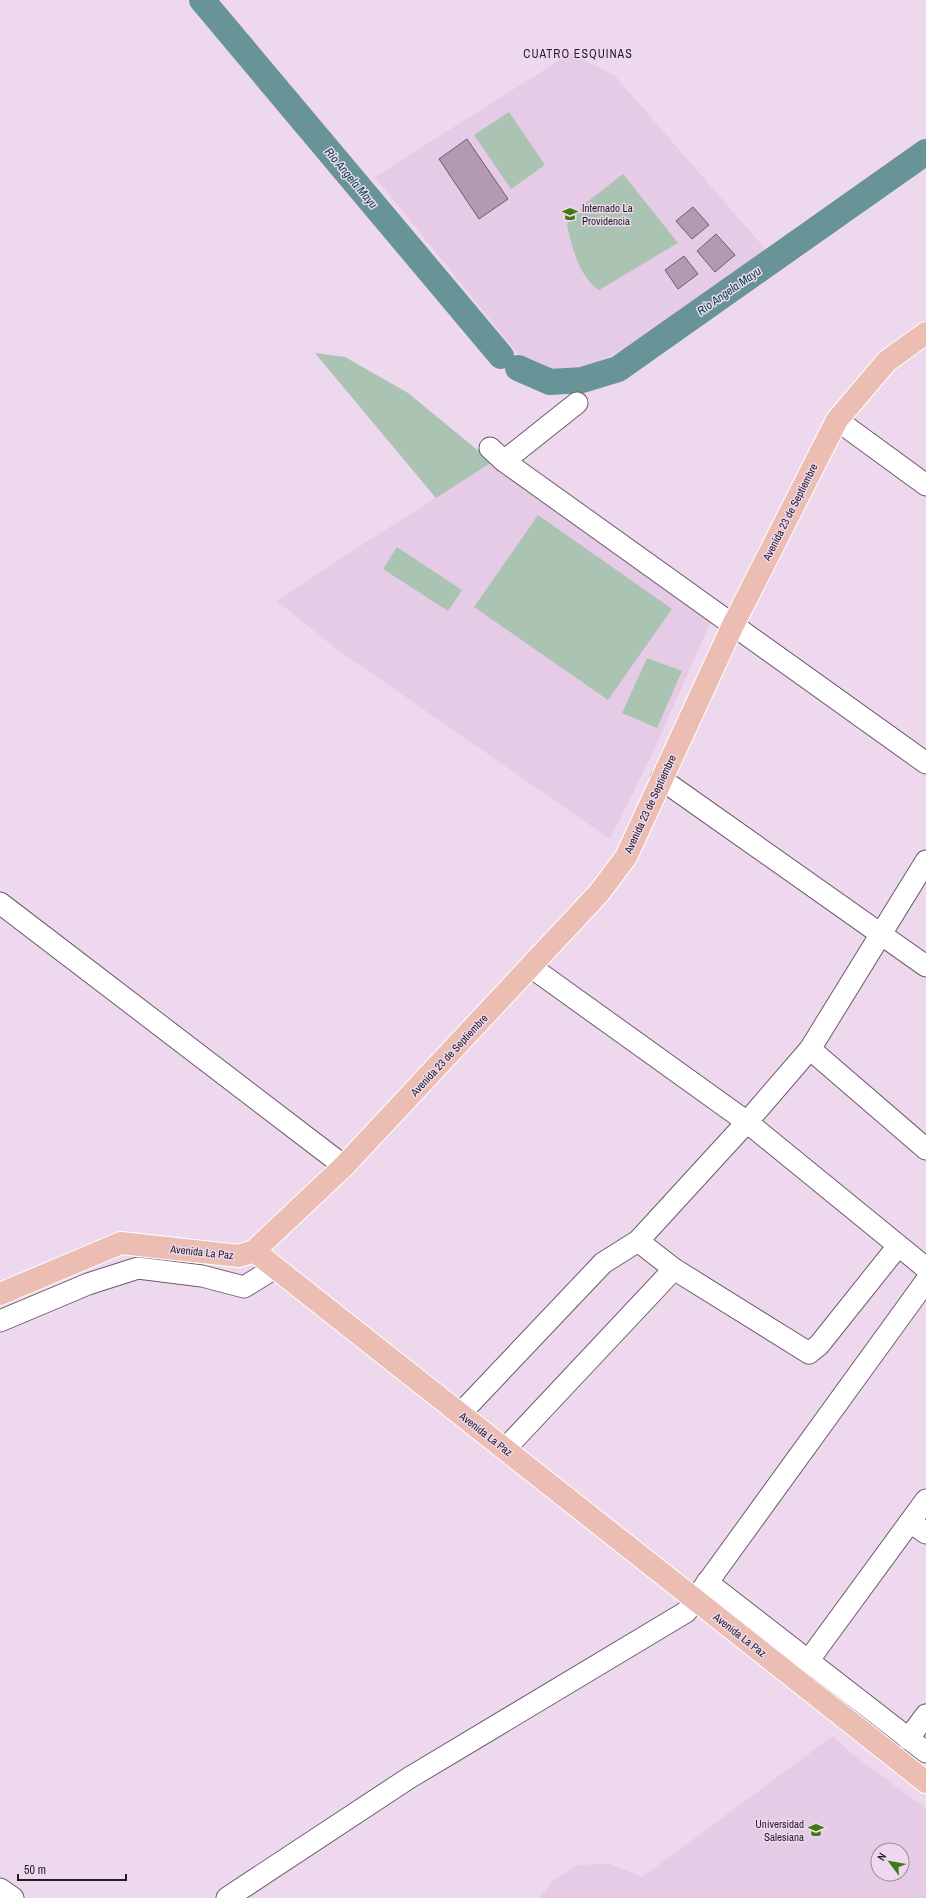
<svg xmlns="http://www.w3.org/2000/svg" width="926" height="1898" viewBox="0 0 926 1898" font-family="'Archivo Narrow',sans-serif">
  <rect width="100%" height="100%" fill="#edd8ed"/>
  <g fill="#e5cbe5" fill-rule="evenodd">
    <polygon points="571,53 615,76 768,252 621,351 591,365 553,369 528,364 518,354 375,177"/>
    <polygon points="492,462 711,621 654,750 610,839 334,647 277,601 354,550"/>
    <path d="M833 1736 851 1753 926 1809V1898H539L552 1882 577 1865 610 1864 642 1877ZM878 1850H902V1874H878Z"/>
  </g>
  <g fill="#abc3b2">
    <polygon points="509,112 545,165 511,189 474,135"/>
    <path d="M623 174 678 243 599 290C580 279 571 245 567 224L586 203Z"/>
    <polygon points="315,353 345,357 408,393 492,462 436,498"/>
    <polygon points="538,515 672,609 608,700 474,607"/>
    <polygon points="397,547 462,590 448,611 383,569"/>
    <polygon points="647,658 682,671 657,728 622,713"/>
  </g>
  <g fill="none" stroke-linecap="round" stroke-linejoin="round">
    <g stroke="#689397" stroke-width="26">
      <polyline points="202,0 501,356"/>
      <polyline points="518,368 550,382 582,380 618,369 926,152"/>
    </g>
  </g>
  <g fill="#b39ab3" stroke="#6d5b6d">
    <polygon points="467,139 508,199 479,219 439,159"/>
    <polygon points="693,207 709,225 692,239 676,221"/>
    <polygon points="716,234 735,255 715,272 697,251"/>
    <polygon points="684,256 698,274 678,289 665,270"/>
  </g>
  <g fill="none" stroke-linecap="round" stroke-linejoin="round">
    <defs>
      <g id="minor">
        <polyline points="837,420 926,485"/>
        <polyline points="490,448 504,461 926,763"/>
        <polyline points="504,461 577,403"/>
        <polyline points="661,779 926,966"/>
        <polyline points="0,903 344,1166"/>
        <polyline points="531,967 747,1122 926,1268"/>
        <polyline points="810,1049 926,1149"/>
        <polyline points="638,1241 674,1269 809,1353 819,1345 898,1246"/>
        <polyline points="0,1321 88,1284 138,1268 202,1276 244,1287 275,1268"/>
        <polyline points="460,1414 603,1263 638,1241 747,1122 810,1049 926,861"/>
        <polyline points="505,1449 674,1269"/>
        <polyline points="910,1522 926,1533"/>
        <polyline points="707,1582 926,1752"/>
        <polyline points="800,1672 926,1500"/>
        <polyline points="908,1739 926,1715"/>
        <polyline points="0,1889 13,1898"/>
        <polyline points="227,1898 409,1778 686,1612 926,1281"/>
      </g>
      <g id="major">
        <polyline points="254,1251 926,1782"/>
        <polyline points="0,1294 121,1243 239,1256 254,1251 344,1166 599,893 626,857 733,625 837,420 887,361 926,333"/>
      </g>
    </defs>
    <use href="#minor" stroke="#6d5b6d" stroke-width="23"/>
    <use href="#major" stroke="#fff" stroke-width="24"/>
    <use href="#minor" stroke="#fff" stroke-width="21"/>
    <use href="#major" stroke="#ecbeb3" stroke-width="22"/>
  </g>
  <defs>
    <symbol id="school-bare" viewBox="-9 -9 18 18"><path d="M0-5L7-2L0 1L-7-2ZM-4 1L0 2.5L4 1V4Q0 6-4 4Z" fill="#3e7913" stroke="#edd8ed" stroke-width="2.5" paint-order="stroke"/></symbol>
    <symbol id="university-bare" viewBox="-9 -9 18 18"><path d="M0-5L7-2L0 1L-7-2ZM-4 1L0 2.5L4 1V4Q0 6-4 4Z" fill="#3e7913" stroke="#edd8ed" stroke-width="2.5" paint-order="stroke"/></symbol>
  </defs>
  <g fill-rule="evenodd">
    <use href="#school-bare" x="559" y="203" width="22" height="22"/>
    <use href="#university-bare" x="805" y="1819" width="22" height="22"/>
  </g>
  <g text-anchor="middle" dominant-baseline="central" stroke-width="3" stroke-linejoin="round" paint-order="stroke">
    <g font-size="11" fill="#241c24" stroke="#edd8ed" text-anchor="start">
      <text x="582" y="208">Internado La<tspan x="582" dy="13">Providencia</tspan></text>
      <text x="804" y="1824" text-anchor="end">Universidad<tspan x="804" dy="13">Salesiana</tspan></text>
    </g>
    <g font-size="11" fill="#241c24" stroke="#edd8ed">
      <text transform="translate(790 512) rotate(-63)">Avenida 23 de Septiembre</text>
      <text transform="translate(650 804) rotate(-65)">Avenida 23 de Septiembre</text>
      <text transform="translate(449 1055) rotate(-47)">Avenida 23 de Septiembre</text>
      <text transform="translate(202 1252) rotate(6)">Avenida La Paz</text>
      <text transform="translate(486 1434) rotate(38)">Avenida La Paz</text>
      <text transform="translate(740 1635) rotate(38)">Avenida La Paz</text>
    </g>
    <g font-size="12" letter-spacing="1" fill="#241c24" stroke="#edd8ed">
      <text x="578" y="54">CUATRO ESQUINAS</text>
    </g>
    <g font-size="12" font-style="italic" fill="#00464b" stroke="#edd8ed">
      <text transform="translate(351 178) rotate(50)">Río Angela Mayu</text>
      <text transform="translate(729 291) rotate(-35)">Río Angela Mayu</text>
    </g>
  </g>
  <g transform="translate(890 1862) rotate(302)"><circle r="19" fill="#edd8ed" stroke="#9d8d9d"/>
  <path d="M0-3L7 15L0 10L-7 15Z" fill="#3e7913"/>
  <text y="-6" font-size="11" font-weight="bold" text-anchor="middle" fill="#241c24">N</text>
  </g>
  <path d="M18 1874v6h108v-6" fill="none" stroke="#241c24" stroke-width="2"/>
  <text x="24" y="1874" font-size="12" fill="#241c24" stroke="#edd8ed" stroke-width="3" paint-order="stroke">50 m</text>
</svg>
